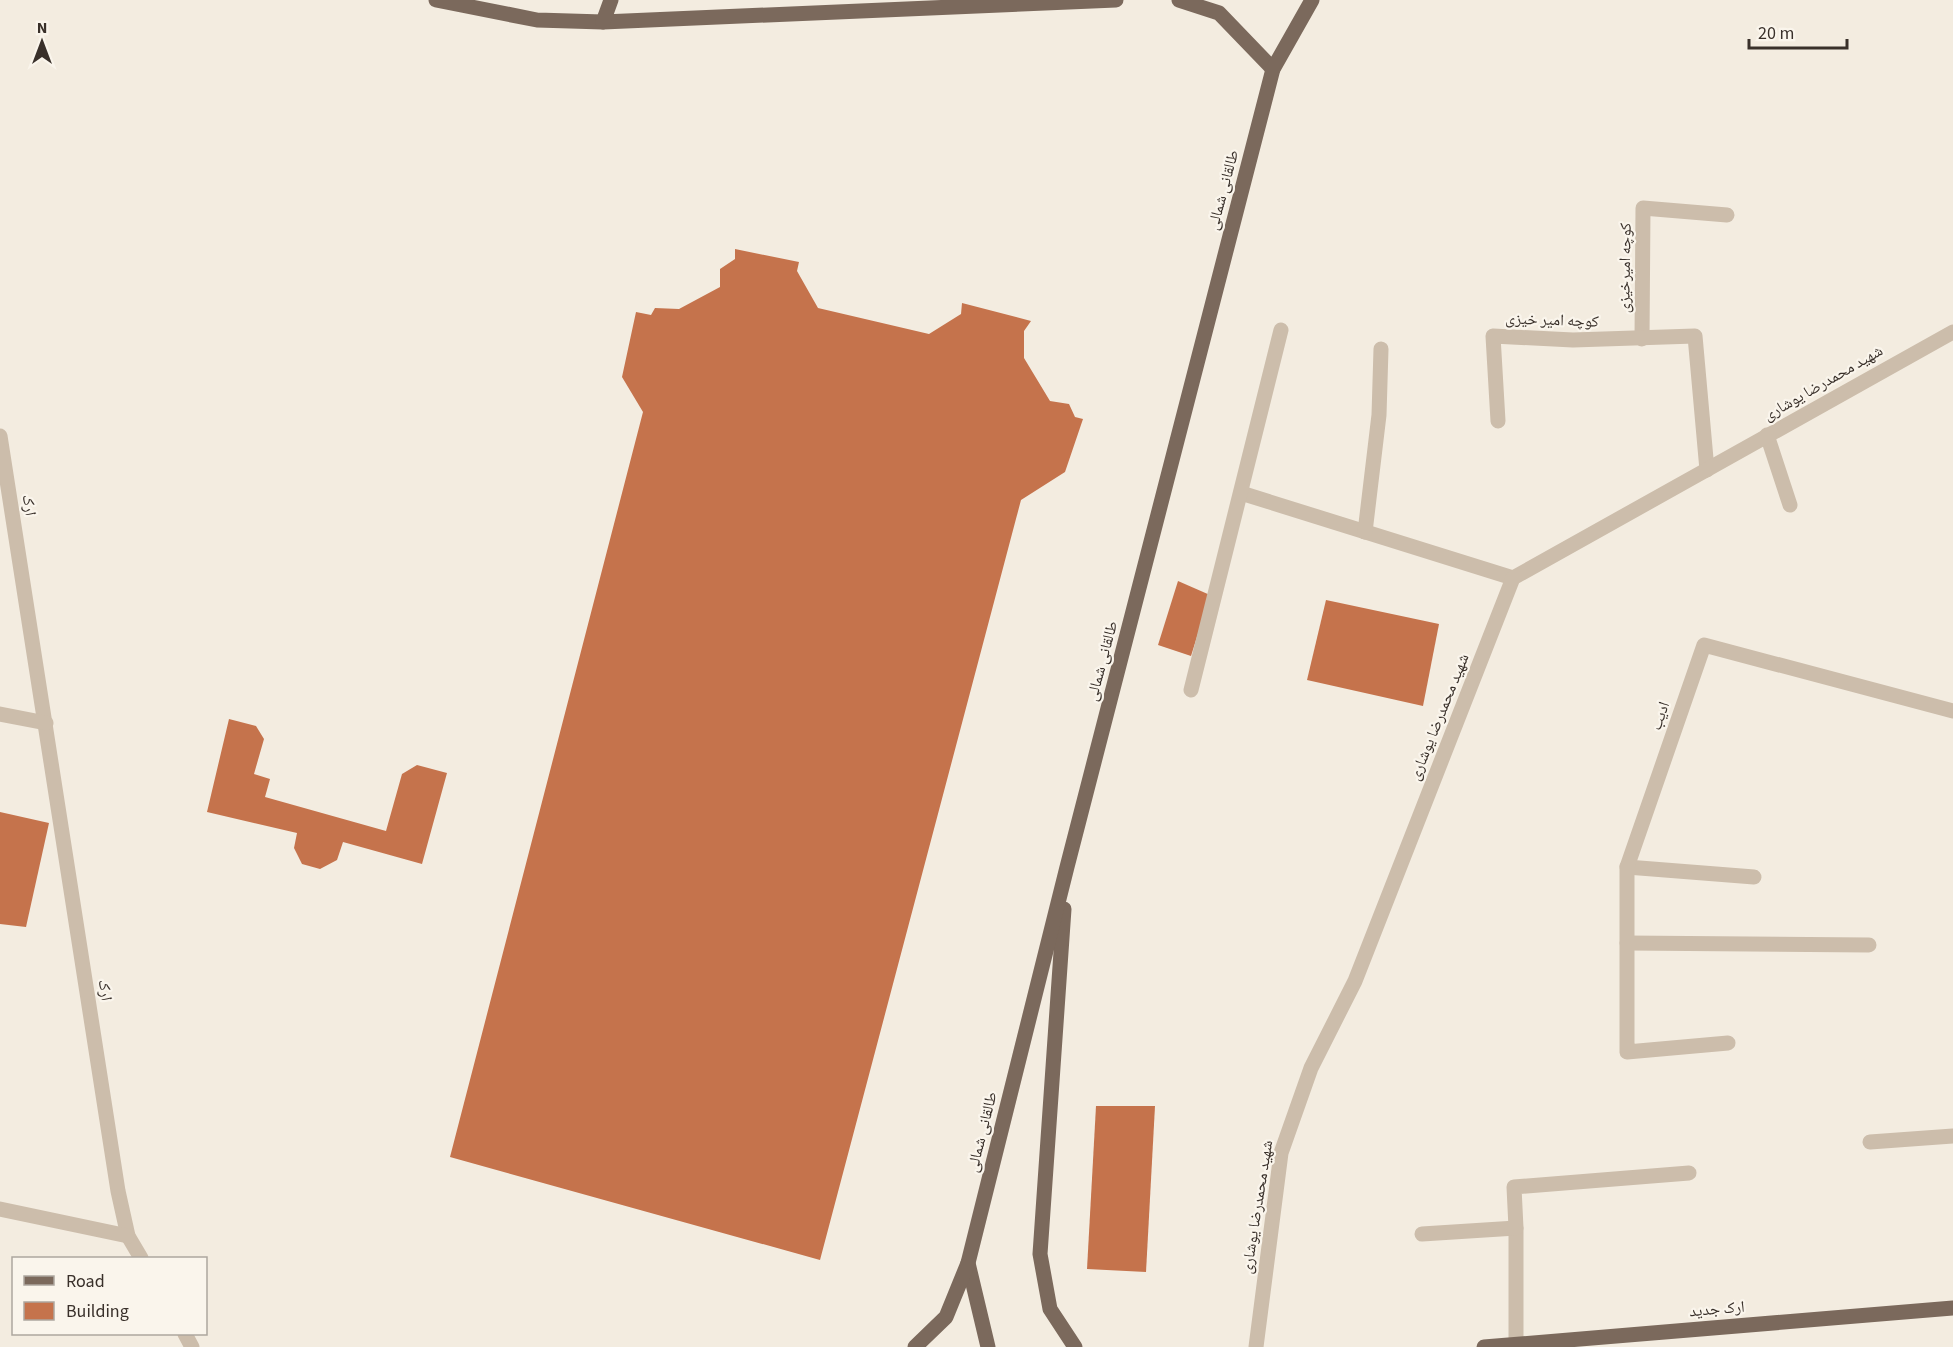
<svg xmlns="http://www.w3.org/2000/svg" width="1953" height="1347" viewBox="0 0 1953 1347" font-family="'Source Sans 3','Noto Naskh Arabic',sans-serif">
  <rect width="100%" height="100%" fill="#f3ece0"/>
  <g fill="#c5734c">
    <polygon points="735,249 799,262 797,271 818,308 929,334 961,314 962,303 1031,321 1024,331 1024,358 1050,401 1069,404 1075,417 1083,419 1065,472 1021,500 820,1260 450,1157 643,412 622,377 636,312 651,315 655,308 679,309 720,287 720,269 735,259"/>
    <polygon points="1178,581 1210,595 1191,656 1158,645"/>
    <polygon points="1326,600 1439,624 1423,706 1307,680"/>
    <polygon points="229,719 256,726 264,739 254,774 270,779 265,797 386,831 402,774 417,765 447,773 422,864 343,842 337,860 320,869 302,864 294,848 297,833 207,812"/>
    <polygon points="0,812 49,823 26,927 0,924"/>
    <polygon points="1096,1106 1155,1106 1146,1272 1087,1269"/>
  </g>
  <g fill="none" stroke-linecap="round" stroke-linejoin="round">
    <g stroke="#ccbdab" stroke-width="15">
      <polyline points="1642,339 1643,208 1727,215"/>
      <polyline points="1498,421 1493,336 1573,340 1695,336 1707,470"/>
      <polyline points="1767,435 1790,505"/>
      <polyline points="0,436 118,1191 128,1236 141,1258"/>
      <polyline points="1241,493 1513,578"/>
      <polyline points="1365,532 1379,415 1381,349"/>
      <polyline points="1191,690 1281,330"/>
      <polyline points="0,714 46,723"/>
      <polyline points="1627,867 1754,877"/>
      <polyline points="1627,943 1869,945"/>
      <polyline points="1728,1043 1627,1052 1627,867 1704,645 1953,711"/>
      <polyline points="1870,1142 1953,1136"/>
      <polyline points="0,1209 128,1236"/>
      <polyline points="1516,1228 1516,1347"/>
      <polyline points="1422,1234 1516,1228 1514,1187 1689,1173"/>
      <polyline points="185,1334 192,1347"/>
      <polyline points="1256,1347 1281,1153 1311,1068 1355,981 1513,578 1953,332"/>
    </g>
    <g stroke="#7b695c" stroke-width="15">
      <polyline points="436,0 537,20 603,22 1116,0"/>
      <polyline points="1179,0 1219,13 1273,69"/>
      <polyline points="603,22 611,0"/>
      <polyline points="1064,909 1040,1254 1050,1309 1075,1347"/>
      <polyline points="968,1263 988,1347"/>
      <polyline points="915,1347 946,1317 968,1263 1067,867 1273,69 1312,0"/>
      <polyline points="1484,1347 1953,1308"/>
    </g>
  </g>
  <g text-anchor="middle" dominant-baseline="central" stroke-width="4.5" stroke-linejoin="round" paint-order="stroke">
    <g font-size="16" fill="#39302a" stroke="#faf5ec">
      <text transform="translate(1223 190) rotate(-75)">طالقانی شمالی</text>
      <text transform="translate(1625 268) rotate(-89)">کوچه امیرخیزی</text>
      <text transform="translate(1552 320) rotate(2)">کوچه امیر خیزی</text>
      <text transform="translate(1823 383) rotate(-30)">شهید محمدرضا یوشاری</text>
      <text transform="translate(29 505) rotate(81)">ارک</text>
      <text transform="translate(1102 661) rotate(-75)">طالقانی شمالی</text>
      <text transform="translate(1660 716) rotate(-71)">ادیب</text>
      <text transform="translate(1439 717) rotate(-68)">شهید محمدرضا یوشاری</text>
      <text transform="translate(105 990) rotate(81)">ارک</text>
      <text transform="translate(982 1132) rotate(-76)">طالقانی شمالی</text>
      <text transform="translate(1257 1207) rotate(-81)">شهید محمدرضا یوشاری</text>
      <text transform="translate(1717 1309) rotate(-5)">ارک جدید</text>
    </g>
  </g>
  <rect x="12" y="1257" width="195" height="78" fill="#faf5ec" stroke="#ada69e" stroke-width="1.5"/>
  <rect x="24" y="1276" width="30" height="9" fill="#7b695c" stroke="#ada69e" stroke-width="1.5"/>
  <text x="66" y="1287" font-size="18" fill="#39302a">Road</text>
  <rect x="24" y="1302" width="30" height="18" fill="#c5734c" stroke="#ada69e" stroke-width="1.5"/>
  <text x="66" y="1317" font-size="18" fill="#39302a">Building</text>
  <g transform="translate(42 42)" stroke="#faf5ec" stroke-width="4.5" paint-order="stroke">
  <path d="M0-4.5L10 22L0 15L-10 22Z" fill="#39302a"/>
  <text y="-9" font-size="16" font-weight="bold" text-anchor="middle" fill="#39302a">N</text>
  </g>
  <path d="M1749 39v9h98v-9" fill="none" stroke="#39302a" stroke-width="3"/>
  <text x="1758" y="39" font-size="18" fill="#39302a" stroke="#faf5ec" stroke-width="4.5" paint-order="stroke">20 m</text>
</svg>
